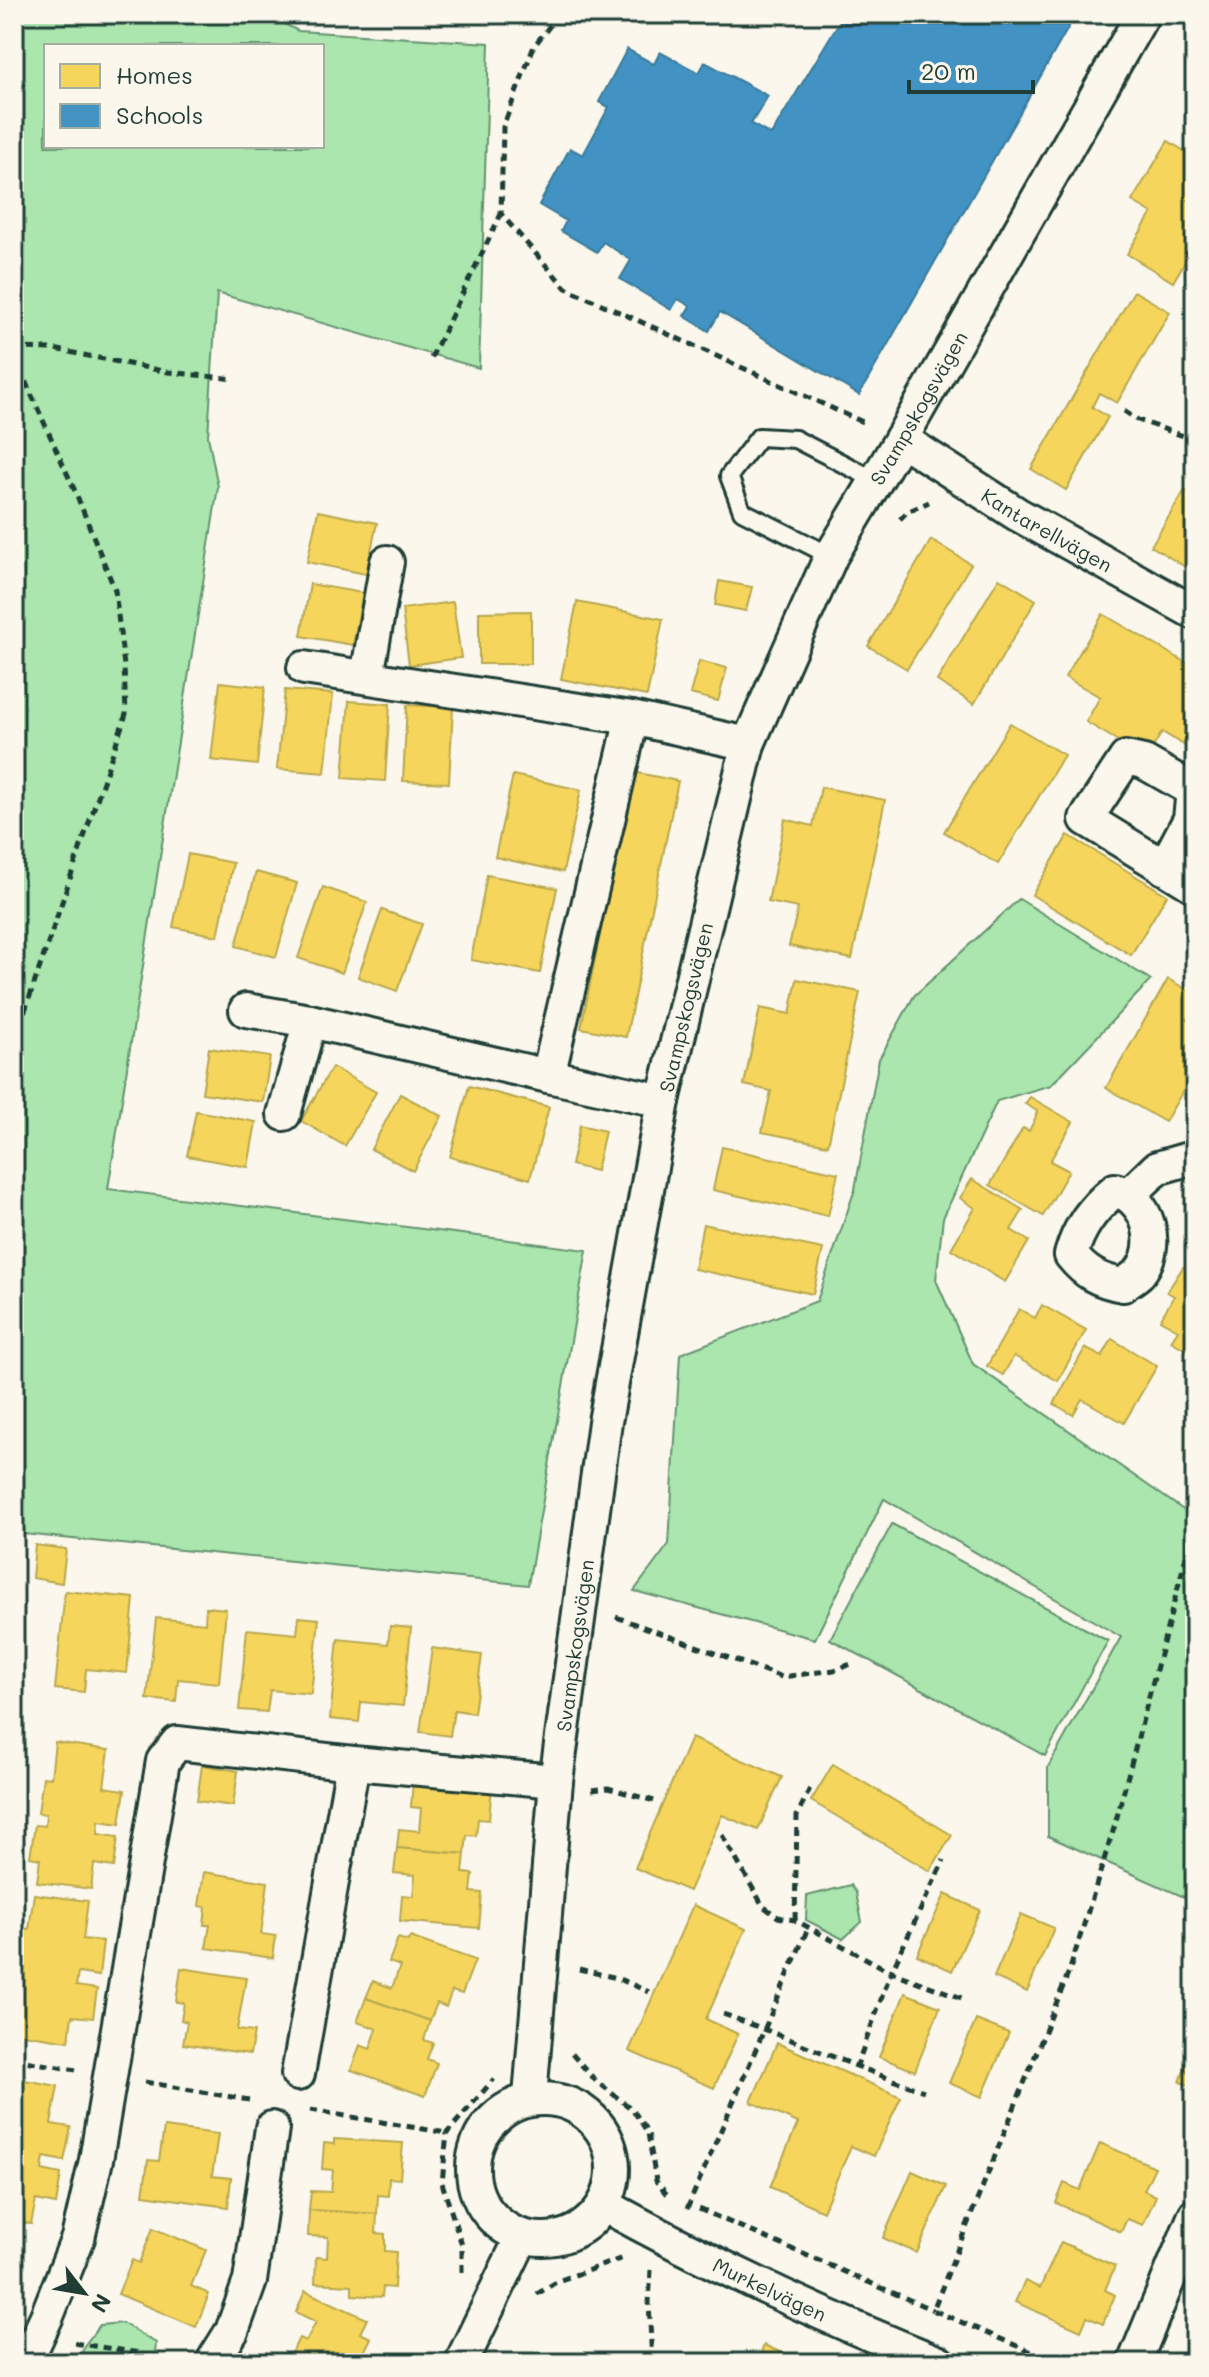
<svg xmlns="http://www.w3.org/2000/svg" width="1209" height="2377" viewBox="0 0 1209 2377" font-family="Mali,sans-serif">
  <rect width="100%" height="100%" fill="#fbf7ec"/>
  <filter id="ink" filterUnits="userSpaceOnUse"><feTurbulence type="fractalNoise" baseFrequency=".0125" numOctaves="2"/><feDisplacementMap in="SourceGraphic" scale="16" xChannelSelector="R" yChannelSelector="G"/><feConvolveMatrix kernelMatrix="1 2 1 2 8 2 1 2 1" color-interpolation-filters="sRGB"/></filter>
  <g filter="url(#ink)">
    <g fill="#aae6ad" stroke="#649270" stroke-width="2" fill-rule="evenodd">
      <path d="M14 14H266L298 31 489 43 479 368 217 293 208 436 218 487 108 1189 587 1250 528 1585 14 1533ZM46 46H322V146H46Z"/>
      <polygon points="1019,899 1151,980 1051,1085 997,1101 943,1218 936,1280 973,1364 1195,1518 1195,1902 1048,1836 1048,1767 1121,1637 884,1499 815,1639 634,1591 669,1544 680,1354 817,1301 855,1189 879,1059 914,996"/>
      <polygon points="892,1524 1108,1641 1045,1756 830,1639"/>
      <polygon points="851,1885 856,1893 862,1922 843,1939 806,1920 807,1896"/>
      <polygon points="122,2323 156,2343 154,2363 85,2363 80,2360 84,2346 100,2325"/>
    </g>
    <g fill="#f6d55c" stroke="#b6a750" stroke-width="2">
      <polygon points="1195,138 1195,245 1173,282 1127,254 1152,213 1132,201 1168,141 1186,152"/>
      <polygon points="1134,291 1170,312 1117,403 1099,393 1092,407 1108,417 1066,490 1031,469"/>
      <polygon points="1185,490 1195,496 1195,573 1151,546"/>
      <polygon points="318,511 377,523 366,574 307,562"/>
      <polygon points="931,540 971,564 907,669 868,646"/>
      <polygon points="999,578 1036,600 974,704 937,681"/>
      <polygon points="719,581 752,587 746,611 715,605"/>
      <polygon points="310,584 363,593 353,645 301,636"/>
      <polygon points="453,602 461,658 409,665 402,609"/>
      <polygon points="577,602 663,619 647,696 561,679"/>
      <polygon points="531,611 531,664 479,664 479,612"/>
      <polygon points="1103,614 1195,668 1195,752 1162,732 1147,758 1086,722 1100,697 1065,677"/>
      <polygon points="699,661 727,668 718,701 690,694"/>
      <polygon points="220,682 265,687 257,765 211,760"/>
      <polygon points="285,690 333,694 325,773 277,769"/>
      <polygon points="349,701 390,704 385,781 343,778"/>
      <polygon points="407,705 453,707 449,783 403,781"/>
      <polygon points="1010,723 1064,755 998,864 944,832"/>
      <polygon points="633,772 678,781 626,1037 581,1028"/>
      <polygon points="513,775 581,790 563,872 495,857"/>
      <polygon points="821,787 885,800 852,959 789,946 798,908 768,902 785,819 813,826"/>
      <polygon points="1068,835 1167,895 1131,955 1032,895"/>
      <polygon points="1195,840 1195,874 1181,866"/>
      <polygon points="188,854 233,863 218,936 173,927"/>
      <polygon points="256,872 297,883 276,957 236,946"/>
      <polygon points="487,875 557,888 540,973 471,960"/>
      <polygon points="323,887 367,902 342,973 298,958"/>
      <polygon points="382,910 422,924 397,991 358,977"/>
      <polygon points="797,979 860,992 828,1145 762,1132 771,1091 744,1085 760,1008 790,1014"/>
      <polygon points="1168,979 1195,994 1195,1070 1165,1122 1106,1088"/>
      <polygon points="209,1048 270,1057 263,1102 202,1093"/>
      <polygon points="332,1067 376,1092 345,1146 301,1121"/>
      <polygon points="469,1086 549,1107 530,1179 450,1157"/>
      <polygon points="400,1094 442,1116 413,1171 371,1149"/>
      <polygon points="1030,1097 1073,1122 1050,1161 1069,1171 1043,1216 990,1185 1023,1128 1029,1131 1035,1119 1037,1111 1025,1104"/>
      <polygon points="196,1111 256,1122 248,1167 187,1156"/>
      <polygon points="580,1125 605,1131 596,1171 571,1165"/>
      <polygon points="722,1147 838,1173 828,1216 713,1190"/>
      <polygon points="972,1179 1023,1210 1011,1230 1029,1241 1005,1282 951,1249 975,1208 960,1198"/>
      <polygon points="703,1224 823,1249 813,1294 694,1269"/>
      <polygon points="1183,1267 1195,1274 1195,1355 1171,1341 1178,1330 1160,1320 1174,1296 1167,1292"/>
      <polygon points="1042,1305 1086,1330 1058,1381 1014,1356 1003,1375 987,1366 1019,1309 1035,1318"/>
      <polygon points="1112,1339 1157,1366 1124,1423 1082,1399 1073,1415 1054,1404 1085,1348 1102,1357"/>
      <polygon points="35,1545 66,1549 62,1583 32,1578"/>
      <polygon points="65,1591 134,1598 127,1673 86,1669 84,1692 55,1689"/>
      <polygon points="206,1607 226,1609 219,1683 178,1679 176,1702 147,1699 156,1618 205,1623"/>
      <polygon points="299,1617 319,1619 311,1694 270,1690 267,1712 239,1710 247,1629 297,1634"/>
      <polygon points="390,1626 411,1628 403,1706 361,1702 359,1722 330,1719 338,1639 388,1644"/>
      <polygon points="432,1648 482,1655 474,1713 454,1710 450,1736 420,1732"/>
      <polygon points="691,1738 782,1777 758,1830 722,1815 689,1891 635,1868"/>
      <polygon points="55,1742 109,1750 104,1787 125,1790 120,1824 99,1821 98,1834 118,1837 114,1867 94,1864 91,1889 37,1882 40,1859 30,1857 35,1825 45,1826 46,1814 38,1813 43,1777 51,1778"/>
      <polygon points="833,1764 952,1835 930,1871 811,1801"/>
      <polygon points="202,1765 238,1771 233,1806 197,1801"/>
      <polygon points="413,1781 492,1784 489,1820 478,1819 476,1836 467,1835 465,1854 397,1848 399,1829 419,1831 421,1808 411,1807"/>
      <polygon points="397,1848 465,1854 463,1873 473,1874 471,1892 482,1893 479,1928 400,1921 402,1895 413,1896 415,1875 394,1873"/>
      <polygon points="204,1872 268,1882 261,1934 276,1936 273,1958 206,1948 210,1925 204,1925 206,1907 199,1906"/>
      <polygon points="34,1894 88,1901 83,1939 103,1941 99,1976 78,1973 76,1986 97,1989 93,2018 72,2016 69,2041 16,2033 19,2010 14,2010 14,1977 23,1978 25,1965 17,1964 21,1928 29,1929"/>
      <polygon points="945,1894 980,1910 952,1971 917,1955"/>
      <polygon points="693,1905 746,1929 706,2019 738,2034 714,2088 629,2051"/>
      <polygon points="1021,1914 1054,1928 1027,1992 994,1977"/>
      <polygon points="410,1937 475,1960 462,1994 452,1991 446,2007 437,2003 430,2021 366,1998 373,1981 392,1988 400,1966 389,1962 398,1938 408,1941"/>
      <polygon points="181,1968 246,1978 237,2030 254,2032 250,2054 183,2044 187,2022 181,2020 184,2003 176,2002"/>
      <polygon points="905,1993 940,2007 915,2071 879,2057"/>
      <polygon points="366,1998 430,2021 424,2040 433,2043 427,2059 437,2063 425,2096 351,2070 360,2045 370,2049 377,2029 357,2022"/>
      <polygon points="976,2020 1009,2033 982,2097 949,2083"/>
      <polygon points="1195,2039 1195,2087 1180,2082"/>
      <polygon points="777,2043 901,2097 874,2156 851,2146 823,2211 770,2187 798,2123 751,2102"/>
      <polygon points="14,2078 58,2086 51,2124 71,2127 64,2161 44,2157 42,2170 61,2174 56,2204 36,2200 31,2224 14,2221"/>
      <polygon points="164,2127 218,2134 212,2176 231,2178 228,2207 143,2195 148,2160 159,2161"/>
      <polygon points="334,2139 403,2143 400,2179 389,2178 388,2196 378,2195 377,2214 309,2210 311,2191 331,2192 333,2170 322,2169 324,2143 334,2144"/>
      <polygon points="1100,2143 1155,2167 1144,2190 1156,2196 1143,2225 1127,2219 1121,2232 1056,2203 1064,2183 1080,2190"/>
      <polygon points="912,2171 946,2186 917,2253 883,2238"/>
      <polygon points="309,2210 377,2214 376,2233 385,2234 385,2251 396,2252 394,2288 383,2287 382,2297 352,2295 352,2285 315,2283 316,2257 327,2258 328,2237 308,2236"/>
      <polygon points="153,2228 206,2250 191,2286 209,2294 196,2327 118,2294 132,2260 139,2263"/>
      <polygon points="1061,2242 1115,2266 1105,2290 1115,2295 1103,2324 1087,2317 1081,2331 1015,2302 1025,2281 1040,2288"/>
      <polygon points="305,2291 367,2319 360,2333 371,2338 363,2354 372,2358 369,2363 296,2363 288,2360 299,2338 306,2341 316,2322 296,2312"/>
      <polygon points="764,2345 796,2359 794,2363 757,2363"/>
    </g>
    <polygon fill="#4393c3" stroke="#387998" stroke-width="2" points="844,14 1076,14 859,395 720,312 709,331 684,316 690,306 678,299 671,310 620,279 631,260 603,242 597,252 561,231 566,221 539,205 570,148 583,155 609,107 599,102 627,49 654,64 660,52 699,73 705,62 768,96 751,124 771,135"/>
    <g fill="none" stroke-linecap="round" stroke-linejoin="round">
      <defs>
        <polyline id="lane" points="831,556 742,511 729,476 759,437 795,439 875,480"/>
        <g id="street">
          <path id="s1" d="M901 439 1017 514 1195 613"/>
          <polyline points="304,668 632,718 748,744"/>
          <polyline points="367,676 387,562"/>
          <polyline points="1164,868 1190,819 1193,790 1144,762 1126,758 1086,819 1195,886"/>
          <polyline points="246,1010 310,1021 548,1076 632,718"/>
          <polyline points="548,1076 663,1101"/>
          <polyline points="284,1114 310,1021"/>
          <path d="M1115 1190C1148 1198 1162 1246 1139 1273 1135 1277 1128 1281 1123 1285 1100 1281 1086 1274 1071 1255 1079 1227 1092 1209 1115 1190Z"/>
          <polyline points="1130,1194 1157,1168 1195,1157"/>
          <polyline points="298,2074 353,1763"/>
          <path id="s2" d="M530 2097 556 1781 605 1422 663 1101 748 744 831 556 901 439 1143 14"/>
          <circle cx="543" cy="2169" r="70"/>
          <path id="s3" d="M604 2205C713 2265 824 2317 939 2363"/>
          <polyline points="25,2363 47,2316 78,2238 96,2160 163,1761 177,1743 353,1763 556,1781"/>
          <polyline points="212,2363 232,2331 250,2281 272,2128"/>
          <polyline points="461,2363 522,2237"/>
          <polyline points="1134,2363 1195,2215"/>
        </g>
      </defs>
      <use href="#lane" stroke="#1f3d34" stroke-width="22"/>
      <use href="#street" stroke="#1f3d34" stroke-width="38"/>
      <g stroke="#1f3d34" stroke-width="5" stroke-dasharray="8 6" stroke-linecap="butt">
        <polyline points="559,14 534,46 503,127 501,214 566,288 867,424"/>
        <polyline points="14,348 54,349 168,372 235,379"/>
        <polyline points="14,356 75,491 115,590 124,666 126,714 14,1043"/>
        <polyline points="431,358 501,214"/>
        <polyline points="1124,411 1138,420 1195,440"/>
        <polyline points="900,519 907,512 929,502"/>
        <polyline points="616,1617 782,1677 834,1670 854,1663"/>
        <polyline points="592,1790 608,1788 658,1802"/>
        <polyline points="722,1835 763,1906 778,1917 795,1920 891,1972 962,1998"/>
        <polyline points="795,1920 797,1816 812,1784"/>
        <polyline points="579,1969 617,1978 649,1992"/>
        <path d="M723 2014C791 2038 856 2068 924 2091"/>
        <polyline points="572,2054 594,2079 633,2110 648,2133 656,2181 668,2196"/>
        <polyline points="14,2059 76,2070"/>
        <polyline points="856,2068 891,1972 944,1860"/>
        <polyline points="145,2082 249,2100"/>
        <polyline points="310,2110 447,2133"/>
        <polyline points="687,2209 808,1928"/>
        <polyline points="699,2209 933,2310"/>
        <polyline points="651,2270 649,2302 652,2363"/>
        <polyline points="462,2272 462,2245 442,2183 447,2133 494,2079"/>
        <polyline points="537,2294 558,2281 623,2258"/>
        <polyline points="74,2343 140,2353 152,2363"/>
        <polyline points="1057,2363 933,2310 1070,1969 1114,1828 1195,1523"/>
      </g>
      <use href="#lane" stroke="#fbf7ec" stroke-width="16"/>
      <use href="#street" stroke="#fbf7ec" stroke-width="32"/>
    </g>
  </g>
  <g text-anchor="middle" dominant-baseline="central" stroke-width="8" stroke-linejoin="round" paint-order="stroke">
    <g font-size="20" fill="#1f3d34" stroke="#fbf7ec">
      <text stroke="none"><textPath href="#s2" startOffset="1750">Svampskogsvägen</textPath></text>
      <text stroke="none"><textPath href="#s1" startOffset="172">Kantarellvägen</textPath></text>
      <text stroke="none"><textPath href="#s2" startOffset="1102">Svampskogsvägen</textPath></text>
      <text stroke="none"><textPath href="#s2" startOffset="454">Svampskogsvägen</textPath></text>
      <text stroke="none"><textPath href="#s3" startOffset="186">Murkelvägen</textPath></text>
    </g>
  </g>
  <rect width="1209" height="2377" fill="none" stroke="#fbf7ec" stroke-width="48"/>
  <rect x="24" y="24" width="1161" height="2329" fill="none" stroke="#1f3d34" stroke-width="3" filter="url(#ink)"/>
  <rect x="44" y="44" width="280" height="104" fill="#fbf7ec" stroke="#a3ada2" stroke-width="2"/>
  <rect x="60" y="64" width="40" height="24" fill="#f6d55c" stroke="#a3ada2" stroke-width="2"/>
  <text x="116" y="84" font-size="24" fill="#1f3d34">Homes</text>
  <rect x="60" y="104" width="40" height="24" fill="#4393c3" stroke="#a3ada2" stroke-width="2"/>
  <text x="116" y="124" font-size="24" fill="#1f3d34">Schools</text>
  <g transform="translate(84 2293) rotate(121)" stroke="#fbf7ec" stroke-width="6" paint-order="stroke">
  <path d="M0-6L14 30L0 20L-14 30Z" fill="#1f3d34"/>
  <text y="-12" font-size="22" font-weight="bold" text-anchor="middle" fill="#1f3d34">N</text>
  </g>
  <path d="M909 80v12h124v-12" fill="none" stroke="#1f3d34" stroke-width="4"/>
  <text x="921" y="80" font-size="24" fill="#1f3d34" stroke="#fbf7ec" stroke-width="6" paint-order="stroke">20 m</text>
</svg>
